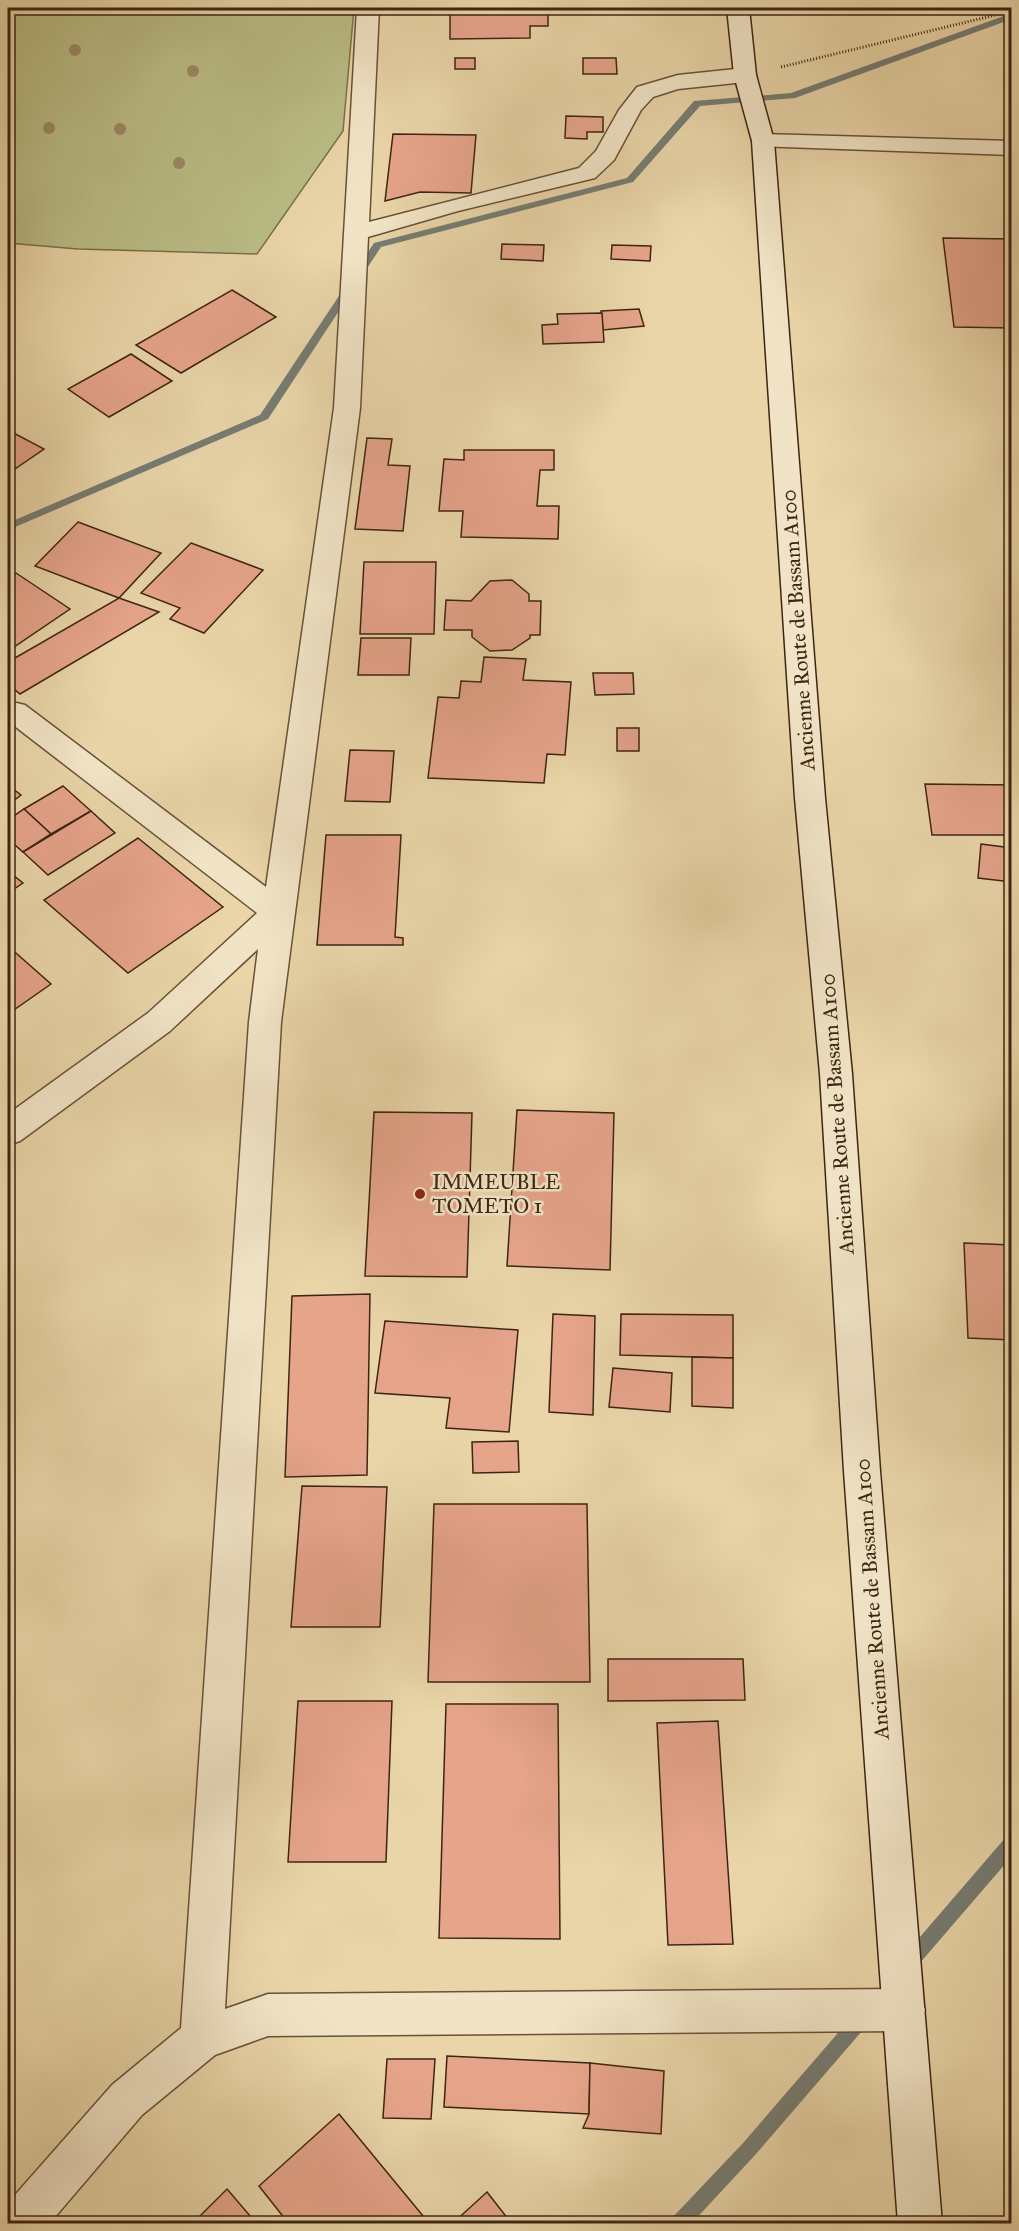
<svg xmlns="http://www.w3.org/2000/svg" width="1019" height="2231" viewBox="0 0 1019 2231" font-family="'IM FELL Great Primer',serif">
  <rect width="100%" height="100%" fill="#e9d5a8"/>
  <filter id="stains"><feTurbulence type="fractalNoise" baseFrequency=".00333" numOctaves="4"/><feColorMatrix values="0 0 0 0 .2 0 0 0 0 .09 0 0 0 0 .02 0 0 0 .5 -.17"/></filter>
  <radialGradient id="worn" r=".72"><stop offset=".6" stop-color="#630" stop-opacity="0"/><stop offset="1" stop-color="#630" stop-opacity=".3"/></radialGradient>
  <polygon fill="#babc85" stroke="#7c704c" stroke-width="1.5" points="8,8 354,8 343,131 257,254 78,249 8,243"/>
  <g fill="none" stroke-linecap="round" stroke-linejoin="round">
    <g fill="#767c73" fill-rule="evenodd">
      <polygon points="1012,13 1012,19 795,98 700,106 633,182 381,247 268,419 8,530 8,523 260,415 374,243 627,178 694,101 791,93"/>
      <polygon points="1012,1835 1012,1856 913,1971 907,1974 901,1971 898,1965 901,1959 1006,1837"/>
      <polygon points="862,2009 868,2012 871,2018 868,2024 756,2154 691,2224 669,2224 672,2218 744,2142 856,2012"/>
    </g>
  </g>
  <g fill="#e6a48b" stroke="#3e2512" stroke-width="1.5">
    <polygon points="450,8 548,8 548,26 530,26 530,38 450,39"/>
    <polygon points="913,8 1003,8 1004,10 915,14"/>
    <rect x="455" y="58" width="20" height="11"/>
    <polygon points="583,58 616,58 617,74 583,74"/>
    <polygon points="566,116 603,117 603,132 587,132 587,139 565,138"/>
    <polygon points="393,134 476,135 471,193 420,192 385,201"/>
    <polygon points="943,238 1012,239 1012,328 954,327"/>
    <polygon points="502,244 544,245 543,261 501,259"/>
    <polygon points="612,245 651,246 650,261 611,259"/>
    <polygon points="232,290 276,317 181,373 136,345"/>
    <polygon points="639,309 644,326 603,330 601,311"/>
    <polygon points="602,313 604,342 543,344 542,325 558,324 557,314"/>
    <polygon points="131,354 172,381 109,417 68,389"/>
    <polygon points="8,430 44,449 9,473 8,472"/>
    <polygon points="367,438 392,439 388,465 410,466 403,531 355,529"/>
    <polygon points="464,450 554,450 554,470 540,470 537,506 559,506 558,539 461,537 463,511 439,511 444,459 464,460"/>
    <polygon points="78,522 161,553 119,598 35,566"/>
    <polygon points="191,543 263,570 204,633 170,619 180,608 141,593"/>
    <polygon points="364,562 436,562 434,634 360,634"/>
    <polygon points="16,573 70,609 8,651 8,579"/>
    <polygon points="512,580 529,594 529,601 541,601 540,635 530,635 530,638 512,650 490,651 472,637 472,630 444,630 446,600 471,601 490,581"/>
    <polygon points="119,598 159,612 20,694 8,684 8,662"/>
    <polygon points="361,638 411,638 409,675 358,675"/>
    <polygon points="484,657 526,659 523,680 571,682 565,755 547,754 544,783 428,778 438,697 459,698 461,681 481,682"/>
    <polygon points="593,673 633,673 634,694 595,695"/>
    <rect x="617" y="728" width="22" height="23"/>
    <polygon points="350,750 394,751 390,802 345,801"/>
    <polygon points="925,784 1012,785 1012,835 932,835"/>
    <polygon points="8,785 21,795 8,805"/>
    <polygon points="63,786 91,811 51,834 24,809"/>
    <polygon points="24,809 51,834 23,852 8,839 8,820"/>
    <polygon points="91,811 115,833 48,875 23,852"/>
    <polygon points="326,835 401,835 395,937 403,938 403,945 317,945"/>
    <polygon points="138,838 223,907 128,973 44,900"/>
    <polygon points="981,844 1012,848 1012,882 978,878"/>
    <polygon points="8,871 23,883 8,893"/>
    <polygon points="8,946 51,984 8,1014"/>
    <polygon points="517,1110 614,1113 610,1270 507,1266"/>
    <polygon points="374,1112 472,1113 467,1277 365,1276"/>
    <polygon points="964,1243 1012,1245 1012,1340 968,1338"/>
    <polygon points="370,1294 367,1475 285,1477 292,1296"/>
    <polygon points="553,1314 595,1316 593,1415 549,1412"/>
    <polygon points="621,1314 733,1315 733,1358 620,1355"/>
    <polygon points="385,1321 518,1330 509,1432 446,1428 450,1398 375,1393"/>
    <polygon points="692,1357 733,1358 733,1408 692,1406"/>
    <polygon points="613,1368 672,1373 670,1412 609,1407"/>
    <polygon points="518,1441 519,1472 473,1473 472,1442"/>
    <polygon points="302,1486 387,1487 380,1627 291,1627"/>
    <polygon points="434,1504 587,1504 590,1682 428,1682"/>
    <polygon points="608,1659 743,1659 745,1700 608,1701"/>
    <polygon points="298,1701 392,1701 386,1862 288,1862"/>
    <polygon points="446,1704 558,1704 560,1939 439,1938"/>
    <polygon points="718,1721 733,1944 668,1945 657,1723"/>
    <polygon points="447,2056 590,2063 589,2114 444,2107"/>
    <polygon points="387,2059 435,2059 431,2119 383,2118"/>
    <polygon points="590,2063 664,2071 661,2134 583,2128 589,2114"/>
    <polygon points="339,2114 428,2222 426,2224 289,2224 259,2186"/>
    <polygon points="227,2189 257,2224 192,2224"/>
    <polygon points="487,2192 512,2224 452,2224"/>
  </g>
  <g fill="none" stroke-linecap="round" stroke-linejoin="round">
    <defs>
      <g id="street">
        <polygon points="357,8 379,8 369,222 579,168 596,151 619,110 637,87 678,75 745,68 753,70 756,75 753,80 745,82 678,89 653,97 641,110 614,160 595,178 458,211 368,237 360,408 281,1022 225,2009 268,1994 904,1989 919,1995 925,2010 919,2025 904,2031 268,2036 215,2055 142,2115 49,2224 8,2224 8,2203 112,2085 181,2028 249,1022 258,949 170,1031 20,1141 8,1145 8,1114 148,1013 257,913 8,721 8,701 25,705 266,887 334,408"/>
        <polygon points="763,134 1012,141 1012,155 755,146 752,141 755,136"/>
      </g>
      <polygon id="secondary" points="727,8 749,8 756,75 774,141 825,798 852,1074 880,1471 942,2224 898,2224 844,1471 820,1074 795,798 752,141 734,75"/>
    </defs>
    <use href="#street" stroke="#695138" stroke-width="3"/>
    <use href="#secondary" stroke="#3e2512" stroke-width="3"/>
    <polyline stroke="#3e2512" stroke-width="3" stroke-dasharray="1 2" stroke-linecap="butt" points="781,67 1012,11"/>
    <use href="#street" fill="#f1e4c6" fill-rule="evenodd"/>
    <use href="#secondary" fill="#f1e4c6" fill-rule="evenodd"/>
  </g>
  <g fill="#9c8965">
    <circle cx="75" cy="50" r="6"/>
    <circle cx="193" cy="71" r="6"/>
    <circle cx="49" cy="128" r="6"/>
    <circle cx="120" cy="129" r="6"/>
    <circle cx="179" cy="163" r="6"/>
  </g>
  <circle fill="#8f2418" stroke="#f1e4c6" stroke-width="2" cx="420" cy="1194" r="6"/>
  <g text-anchor="middle" dominant-baseline="central" stroke-width="5" stroke-linejoin="round" paint-order="stroke">
    <g font-size="21" fill="#3e2512" stroke="#f1e4c6">
      <text transform="translate(798 630) rotate(-94)">Ancienne Route de Bassam A100</text>
      <text transform="translate(837 1114) rotate(-94)">Ancienne Route de Bassam A100</text>
      <text transform="translate(872 1599) rotate(-94)">Ancienne Route de Bassam A100</text>
    </g>
    <g font-size="21" fill="#3e2512" stroke="#f1e4c6" text-anchor="start">
      <text x="432" y="1182">IMMEUBLE<tspan x="432" dy="24">TOMETO 1</tspan></text>
    </g>
  </g>
  <rect width="1019" height="2231" fill="none" stroke="#e9d5a8" stroke-width="30"/>
  <rect x="9" y="9" width="1001" height="2213" fill="none" stroke="#3e2512" stroke-width="3"/>
  <rect x="15" y="15" width="989" height="2201" fill="none" stroke="#3e2512" stroke-width="1.5"/>
  <rect width="100%" height="100%" filter="url(#stains)"/>
  <rect width="100%" height="100%" fill="url(#worn)"/>
</svg>
